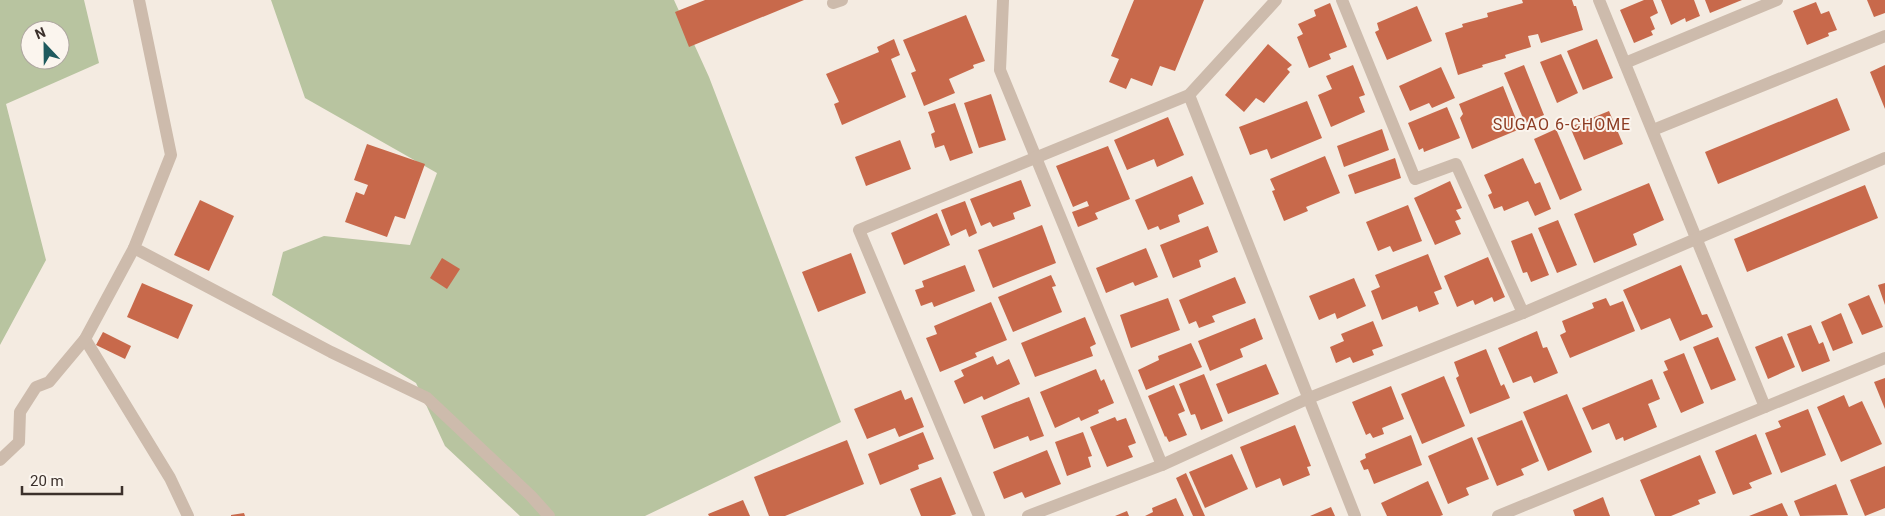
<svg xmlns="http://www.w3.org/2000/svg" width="1885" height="516" viewBox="0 0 1885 516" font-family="Roboto,sans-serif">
  <rect width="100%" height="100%" fill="#f4ebe1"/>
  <g fill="#b8c4a0" fill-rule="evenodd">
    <path d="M0 0H84L99 63 6 104 46 260 0 345ZM30 30H60V60H30Z"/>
    <polygon points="271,0 674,0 709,77 841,422 645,516 520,516 445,446 416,383 272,295 283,252 324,236 410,245 437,173 305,98"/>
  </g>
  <g fill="#c8694b">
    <polygon points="705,0 804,0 689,47 675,12"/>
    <polygon points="1134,0 1204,0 1175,71 1160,66 1152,86 1131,78 1126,89 1109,82 1119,59 1111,56"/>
    <polygon points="1522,0 1572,0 1574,6 1576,6 1583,30 1541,43 1538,34 1528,36 1531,47 1505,55 1506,58 1482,65 1483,67 1458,75 1445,33 1463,27 1462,24 1488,17 1487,13 1523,3"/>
    <polygon points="1644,0 1653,0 1658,13 1650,17 1655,29 1651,31 1653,35 1634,43 1620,10"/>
    <polygon points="1661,0 1694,0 1700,16 1686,22 1685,18 1671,25"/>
    <polygon points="1705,0 1742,0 1710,13"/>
    <polygon points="1867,0 1885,0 1885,13 1874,17"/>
    <polygon points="1816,2 1821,14 1829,11 1837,30 1828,33 1829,36 1807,45 1793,11"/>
    <polygon points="1330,3 1347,47 1329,54 1331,59 1309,68 1297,37 1303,34 1298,24 1316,16 1314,10"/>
    <polygon points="1417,6 1432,41 1387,60 1375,32 1379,30 1377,23"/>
    <polygon points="966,15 985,61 973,65 974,68 949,79 955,93 924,106 911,73 916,71 903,40"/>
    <polygon points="894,39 900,55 891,59 906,97 842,125 834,104 839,102 826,74 879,52 877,47"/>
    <polygon points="1597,39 1613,78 1583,90 1567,51"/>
    <polygon points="1268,44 1292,65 1287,69 1290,72 1264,103 1256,98 1244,112 1225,95"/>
    <polygon points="1561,54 1578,93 1557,103 1540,62"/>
    <polygon points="1353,65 1365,95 1359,97 1365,112 1331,127 1318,95 1332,89 1326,76"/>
    <polygon points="1524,65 1544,115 1525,123 1504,73"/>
    <polygon points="1885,65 1885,109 1870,72"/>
    <polygon points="1441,67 1455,98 1432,108 1429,103 1410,111 1399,86"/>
    <polygon points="1503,86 1520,129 1472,149 1460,118 1463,114 1459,104"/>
    <polygon points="991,94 1006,140 979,148 964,103"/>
    <polygon points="1837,98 1850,130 1718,184 1705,152"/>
    <polygon points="1307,101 1322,138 1271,159 1267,149 1250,155 1239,127"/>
    <polygon points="955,103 973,153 950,161 944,145 935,148 931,134 935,132 928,112"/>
    <polygon points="1447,107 1460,138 1424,152 1423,148 1419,150 1408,123"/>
    <polygon points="1609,111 1623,144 1584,160 1570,127"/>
    <polygon points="1168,117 1184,155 1157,167 1154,159 1127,170 1114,140"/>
    <polygon points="1382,129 1389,150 1344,167 1337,146"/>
    <polygon points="1556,129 1582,190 1560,200 1534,139"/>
    <polygon points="900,140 911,169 866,186 855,157"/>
    <polygon points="367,144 425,164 405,219 395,216 387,237 345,222 356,192 364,195 368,185 354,180"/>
    <polygon points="1108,146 1130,199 1095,213 1098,219 1078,227 1072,212 1089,206 1087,201 1073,207 1056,166"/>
    <polygon points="1325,156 1340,193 1306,207 1308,211 1284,221 1272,191 1275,190 1270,179"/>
    <polygon points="1395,158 1401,178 1355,194 1348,175"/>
    <polygon points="1523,158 1535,184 1540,182 1551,209 1535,216 1528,201 1504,211 1502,206 1494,209 1488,195 1492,193 1484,175"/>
    <polygon points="1192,176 1204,204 1178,215 1180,222 1160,230 1158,226 1148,230 1135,200"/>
    <polygon points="1021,180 1031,206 1013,213 1015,219 993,227 990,222 981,226 970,199"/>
    <polygon points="1450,181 1462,208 1456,210 1461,219 1455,221 1461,234 1435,245 1414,198"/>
    <polygon points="1649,183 1664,220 1633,234 1637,245 1594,263 1574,214"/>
    <polygon points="1865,185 1878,218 1747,272 1734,239"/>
    <polygon points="200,200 234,216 209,271 174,255"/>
    <polygon points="965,201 977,233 969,237 966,229 951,236 941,210"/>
    <polygon points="1408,205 1422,241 1393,252 1390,246 1378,251 1366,222"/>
    <polygon points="937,213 950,245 904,265 891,233"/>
    <polygon points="1558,220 1577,265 1557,273 1538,228"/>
    <polygon points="1042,225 1056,263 993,288 978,250"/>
    <polygon points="1208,226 1218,252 1199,260 1201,267 1173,278 1160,245"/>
    <polygon points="1532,233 1549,275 1531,282 1527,272 1523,273 1511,241"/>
    <polygon points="1146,248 1158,277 1135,286 1133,282 1106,293 1096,268"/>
    <polygon points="851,253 866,293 818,312 802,272"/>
    <polygon points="1428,254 1442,289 1434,292 1439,304 1419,312 1417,306 1382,320 1371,291 1380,287 1375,275"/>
    <polygon points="1488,257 1505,297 1494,302 1492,297 1475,305 1473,300 1457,307 1444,276"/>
    <polygon points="442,258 460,269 447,289 430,278"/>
    <polygon points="965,265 975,291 934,307 932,302 921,306 915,290 924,287 922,281"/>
    <polygon points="1681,265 1702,315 1707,314 1713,327 1680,341 1670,318 1641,330 1623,290"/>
    <polygon points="1051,275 1056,286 1052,287 1062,312 1013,332 998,297"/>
    <polygon points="1235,277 1246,303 1212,316 1215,322 1199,328 1196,321 1189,324 1179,300"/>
    <polygon points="1354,278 1366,306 1337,319 1335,313 1319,320 1309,296"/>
    <polygon points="142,283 193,305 178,339 127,317"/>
    <polygon points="1885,283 1885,305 1878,285"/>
    <polygon points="1869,295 1883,327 1862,335 1848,304"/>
    <polygon points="1168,298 1180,330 1131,348 1120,315"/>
    <polygon points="1606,298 1610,306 1623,301 1635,331 1570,358 1560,335 1566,332 1562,321 1594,308 1592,303"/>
    <polygon points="991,302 1007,340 975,353 977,357 940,372 926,338 937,334 934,326"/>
    <polygon points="1841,313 1853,343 1833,351 1821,322"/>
    <polygon points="1085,317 1096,344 1090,347 1093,356 1035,377 1021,343"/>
    <polygon points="1255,318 1263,339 1240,349 1243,357 1210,371 1198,341"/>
    <polygon points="1373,321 1383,346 1372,350 1374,355 1353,363 1350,357 1336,363 1330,347 1344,341 1341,334"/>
    <polygon points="1811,325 1819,344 1823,342 1830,361 1802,372 1787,334"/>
    <polygon points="1537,331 1543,348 1547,347 1558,373 1534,383 1531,376 1513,383 1498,348"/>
    <polygon points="103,332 131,346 125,359 96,345"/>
    <polygon points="1782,336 1795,367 1768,379 1755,347"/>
    <polygon points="1718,337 1736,380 1711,390 1693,347"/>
    <polygon points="1191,343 1202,367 1146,390 1138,370 1159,360 1158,356"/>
    <polygon points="1486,349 1501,386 1504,384 1510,398 1470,414 1456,378 1459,376 1454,362"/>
    <polygon points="1684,353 1704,403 1681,413 1663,372 1668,370 1664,361"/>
    <polygon points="993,356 997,365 1009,359 1020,384 984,400 982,396 964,404 954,381 964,376 961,370"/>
    <polygon points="1266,364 1279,394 1228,414 1216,384"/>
    <polygon points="1096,369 1101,381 1104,379 1114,403 1098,410 1099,413 1081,421 1079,417 1055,428 1040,392"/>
    <polygon points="1204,374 1223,421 1201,430 1195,414 1191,415 1179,384"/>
    <polygon points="1444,376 1465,426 1422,444 1401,394"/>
    <polygon points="1885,378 1885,409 1874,382"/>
    <polygon points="1652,379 1660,399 1648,404 1657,427 1624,441 1623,437 1616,440 1609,423 1592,430 1582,408"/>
    <polygon points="1174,385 1185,411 1178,414 1187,435 1169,442 1166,436 1165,437 1148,396"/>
    <polygon points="1391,386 1404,419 1382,428 1384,434 1373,438 1370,433 1366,435 1352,402"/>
    <polygon points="901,390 905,400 912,397 924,427 899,437 895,428 867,439 854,409"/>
    <polygon points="1567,394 1592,452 1548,471 1523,412"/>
    <polygon points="1844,395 1849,407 1862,401 1882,444 1841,462 1817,407"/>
    <polygon points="1029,397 1044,436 1030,441 1028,436 994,449 981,416"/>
    <polygon points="1808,409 1826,455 1781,473 1765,433 1781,427 1778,421"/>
    <polygon points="1115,417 1117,421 1126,418 1136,443 1128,446 1133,457 1107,467 1090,427"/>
    <polygon points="1522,420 1539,461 1521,469 1524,475 1497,486 1477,438"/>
    <polygon points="1295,425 1311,466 1307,467 1310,475 1283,486 1280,478 1256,488 1240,447"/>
    <polygon points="923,432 934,459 918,465 919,469 880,485 868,454"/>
    <polygon points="1083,432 1092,456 1088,457 1091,467 1067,476 1055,442"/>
    <polygon points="1756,434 1772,474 1749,483 1752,488 1733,495 1715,451"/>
    <polygon points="1411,435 1422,465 1374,484 1368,469 1364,470 1360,461 1366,458 1365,454"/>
    <polygon points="1472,437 1489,479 1466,488 1469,495 1448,504 1428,456"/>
    <polygon points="847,440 864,484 785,516 769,516 754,477"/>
    <polygon points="1047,450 1061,484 1025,498 1022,492 1004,499 993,472"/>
    <polygon points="1232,454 1248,489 1205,508 1189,472"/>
    <polygon points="1700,455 1716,493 1698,500 1700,504 1671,516 1655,516 1640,480"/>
    <polygon points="1885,466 1885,508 1865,516 1850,480"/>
    <polygon points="1186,473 1205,516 1193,516 1176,478"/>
    <polygon points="941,477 956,514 950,516 921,516 910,489"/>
    <polygon points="1428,481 1443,515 1440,516 1387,516 1381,503"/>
    <polygon points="1836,484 1848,515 1800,516 1794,501"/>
    <polygon points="1603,497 1610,516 1575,516 1573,510"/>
    <polygon points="1176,498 1184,516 1145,516 1153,512 1152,508"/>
    <polygon points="743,500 750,516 709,516 708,514"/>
    <polygon points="1782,503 1788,516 1749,516"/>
    <polygon points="1331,507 1335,516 1310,516"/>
    <polygon points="1127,511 1129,516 1115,516"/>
    <polygon points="244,513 245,516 231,516 231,515"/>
  </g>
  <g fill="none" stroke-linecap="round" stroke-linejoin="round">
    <g stroke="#cdbbac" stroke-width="12">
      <polyline points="139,0 171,155 134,248 331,352 427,398 531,496 549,516"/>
      <polyline points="1003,0 1000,70 1162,465"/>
      <polyline points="1342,0 1415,179 1456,164 1523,313"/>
      <polyline points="1599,0 1765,407"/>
      <polyline points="833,3 842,0"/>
      <polyline points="1625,63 1777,0"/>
      <polyline points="1189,95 1355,516"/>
      <polyline points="1653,130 1885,36"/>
      <polyline points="134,248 85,339 170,478 188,516"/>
      <polyline points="0,460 19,442 20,412 36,387 49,382 85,339"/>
      <polyline points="979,516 859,230 1189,95 1276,0"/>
      <polyline points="1028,516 1162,465 1309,398 1523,313 1885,158"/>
      <polyline points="1498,516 1885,358"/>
    </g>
  </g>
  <g text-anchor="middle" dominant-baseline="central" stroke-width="4" stroke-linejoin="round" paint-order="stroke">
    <g font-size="16" letter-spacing="1" fill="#8c3b22" stroke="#fbf5ee">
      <text x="1562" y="124">SUGAO 6-CHOME</text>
    </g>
  </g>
  <g transform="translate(45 45) rotate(338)"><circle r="24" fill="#fbf5ee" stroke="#aea6a0"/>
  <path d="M0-4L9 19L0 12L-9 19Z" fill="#1f5a5e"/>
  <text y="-8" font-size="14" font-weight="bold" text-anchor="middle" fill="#3b302b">N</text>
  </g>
  <path d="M22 486v8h100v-8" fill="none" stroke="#3b302b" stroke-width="2.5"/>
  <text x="30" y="486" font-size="15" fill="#3b302b" stroke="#fbf5ee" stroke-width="4" paint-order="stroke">20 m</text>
</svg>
